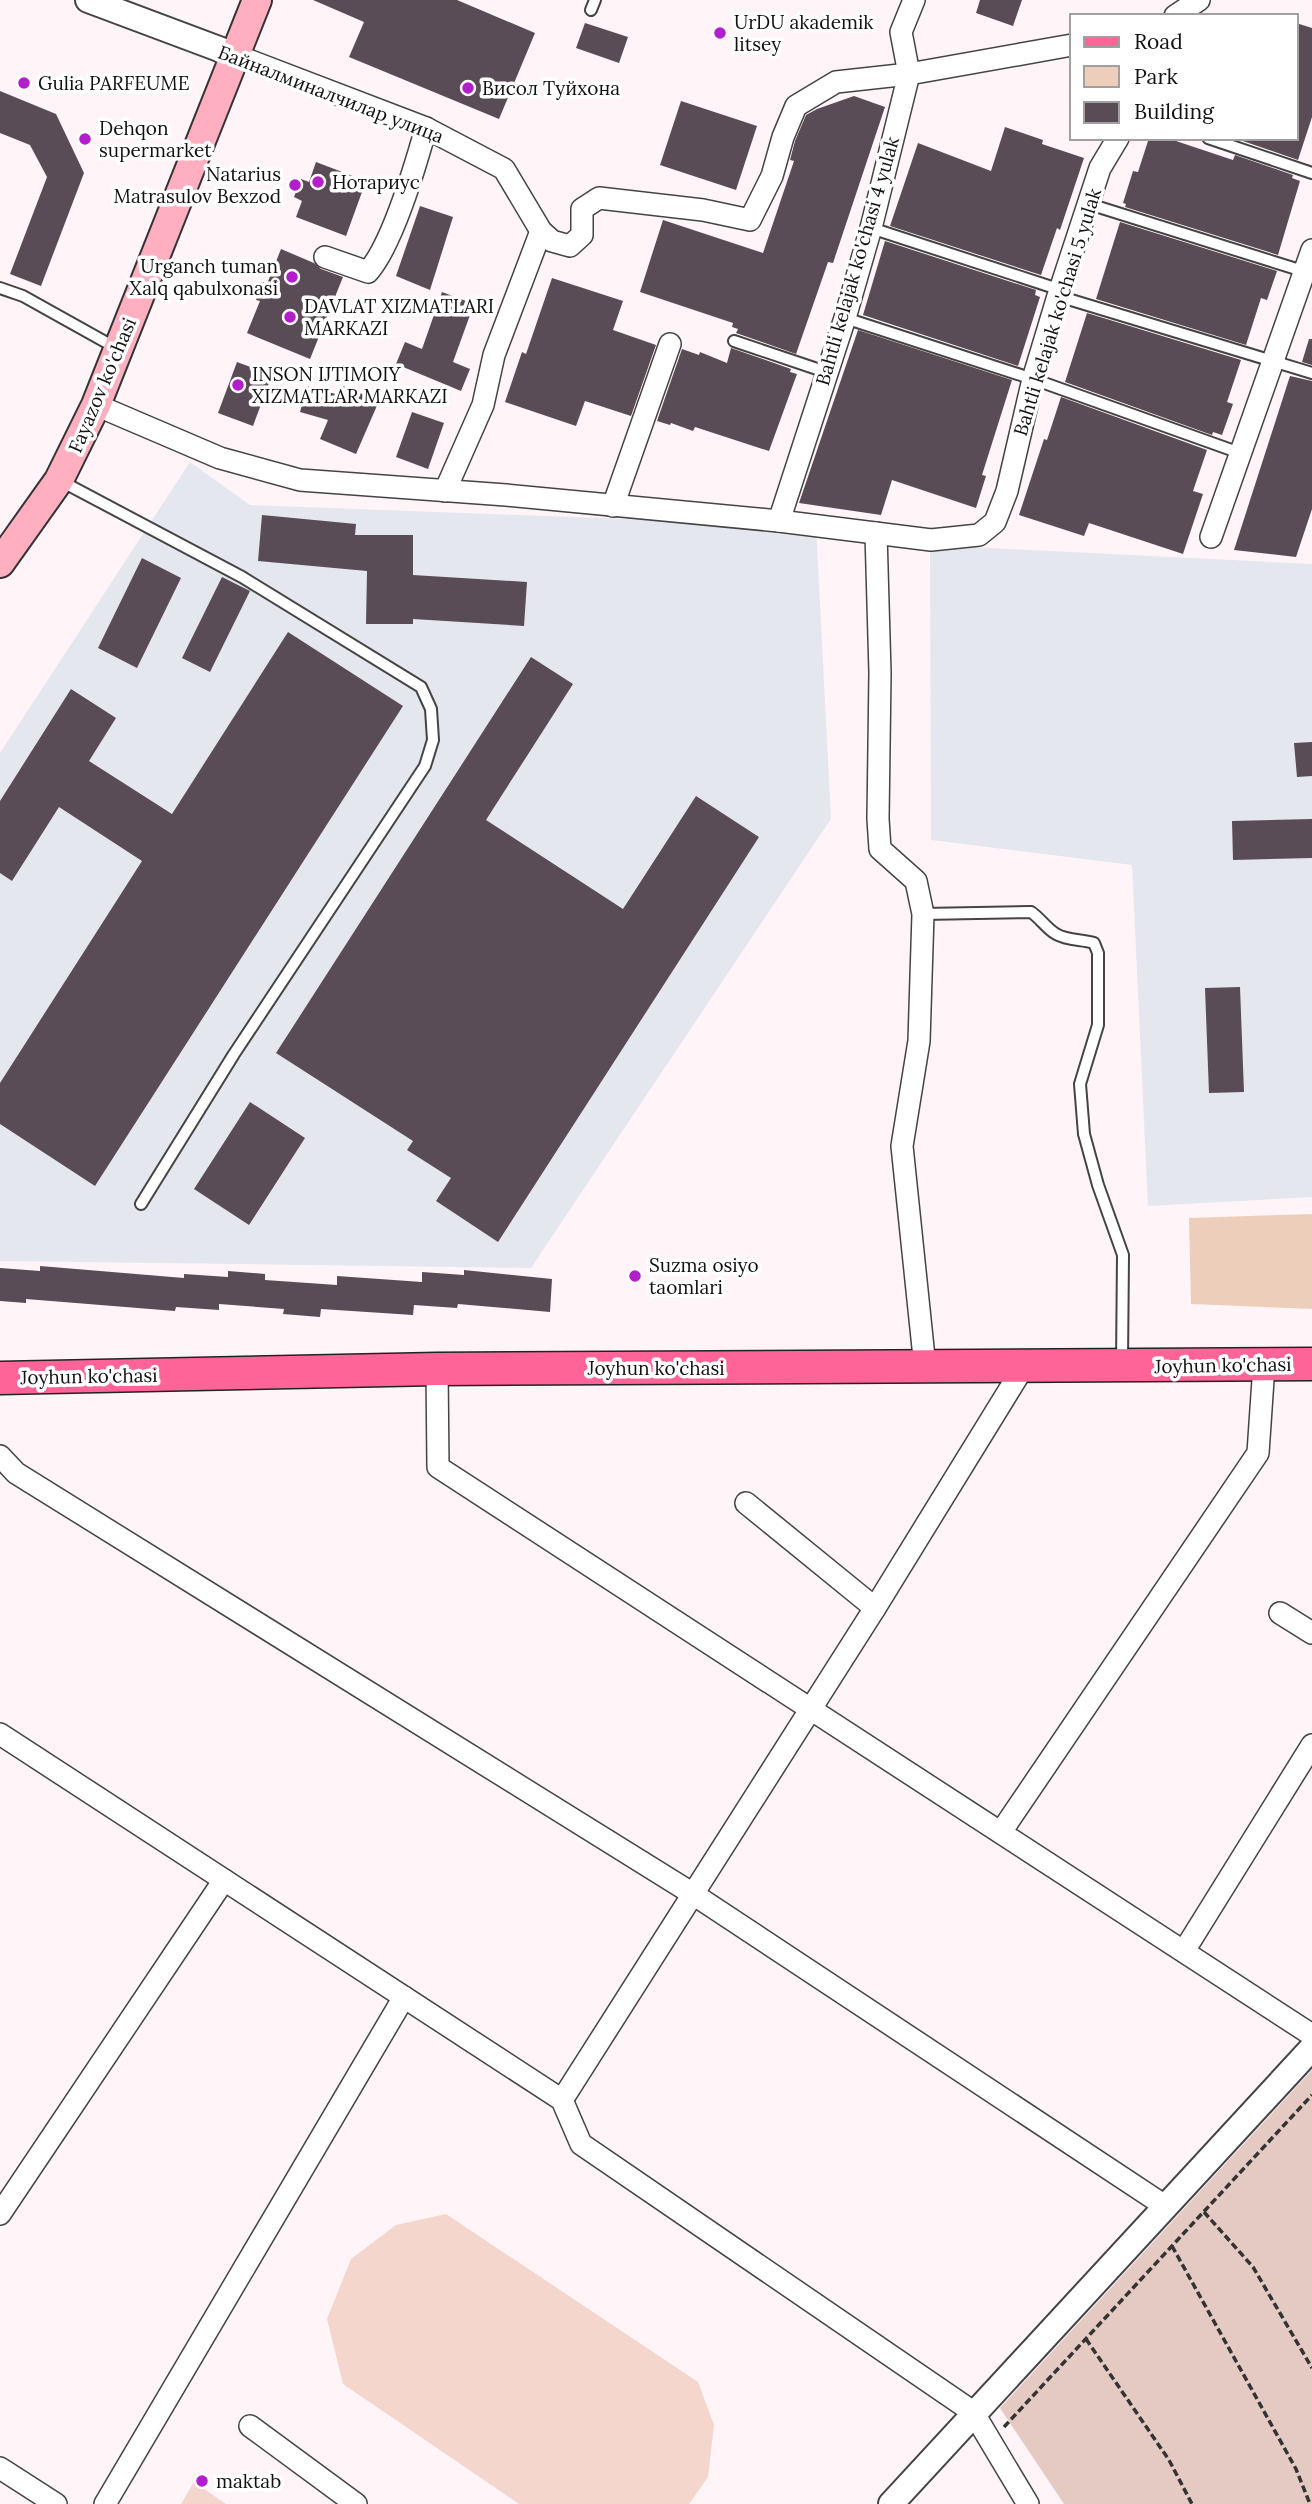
<svg xmlns="http://www.w3.org/2000/svg" width="1312" height="2504" viewBox="0 0 1312 2504" font-family="Lora,serif">
  <rect width="100%" height="100%" fill="#fff4f8"/>
  <g fill="#e5e7ef">
    <polygon points="190,462 250,505 816,526 831,819 531,1268 0,1261 0,753"/>
    <polygon points="930,545 1312,564 1312,1197 1148,1206 1132,865 931,840"/>
  </g>
  <polygon fill="#edceba" points="1312,1214 1312,1309 1191,1304 1189,1218"/>
  <polygon fill="#e4cac2" points="1312,2070 1312,2504 1064,2504 1000,2408"/>
  <g fill="#f4d6cd">
    <polygon points="446,2214 698,2382 714,2425 708,2477 689,2504 519,2504 343,2384 327,2319 351,2259 396,2225"/>
    <polygon points="194,2482 226,2504 181,2504"/>
  </g>
  <g fill="#5a4c56">
    <polygon points="313,0 457,0 535,33 499,119 349,57 364,22"/>
    <polygon points="980,0 1022,0 1013,26 976,13"/>
    <polygon points="585,23 628,37 619,63 576,48"/>
    <polygon points="1296,23 1312,28 1312,117 1298,160 1240,140 1240,138 1296,138"/>
    <polygon points="0,91 56,114 84,173 41,286 10,274 47,177 30,145 0,133"/>
    <polygon points="854,96 885,107 833,263 828,262 796,354 736,333 738,329 732,327 733,323 640,292 663,220 763,253 794,161 790,160 795,141 806,115 817,109"/>
    <polygon points="681,101 757,126 736,190 660,165"/>
    <polygon points="1005,127 1043,140 1042,144 1084,158 1060,230 1057,228 1041,275 890,226 918,143 991,171"/>
    <polygon points="1149,138 1167,138 1233,160 1235,155 1293,175 1292,178 1300,181 1278,255 1125,207 1126,204 1123,203 1133,171 1138,172"/>
    <polygon points="316,162 366,181 346,236 296,217 302,201 294,197 301,179 309,182"/>
    <polygon points="420,206 453,217 430,290 396,276"/>
    <polygon points="1120,222 1277,271 1267,300 1261,298 1246,345 1096,299"/>
    <polygon points="885,241 1036,290 1035,295 1040,297 1018,366 863,315"/>
    <polygon points="281,249 314,263 321,269 343,277 310,359 247,333 260,301 256,300 263,282 267,284"/>
    <polygon points="552,278 623,301 613,330 656,345 631,416 585,401 576,426 505,402 522,352 526,354"/>
    <polygon points="442,292 474,304 453,362 470,369 461,391 396,364 405,342 422,349"/>
    <polygon points="1087,313 1241,360 1227,402 1233,404 1222,435 1213,432 1212,435 1065,382"/>
    <polygon points="858,330 1012,380 982,475 986,476 976,508 892,480 881,515 799,503"/>
    <polygon points="1309,339 1312,339 1312,365 1302,362"/>
    <polygon points="731,348 791,369 790,372 797,374 769,451 695,427 693,431 671,423 670,425 657,421 682,349 699,355 700,352 727,363"/>
    <polygon points="237,362 272,375 253,426 218,413"/>
    <polygon points="1290,376 1312,381 1312,509 1296,557 1234,550"/>
    <polygon points="307,386 339,395 343,386 379,401 356,454 320,439 328,420 300,412"/>
    <polygon points="1061,397 1207,450 1193,491 1203,494 1183,554 1089,523 1084,536 1019,515 1044,439 1047,440"/>
    <polygon points="412,412 444,423 428,469 396,457"/>
    <polygon points="262,515 356,524 355,535 413,535 413,575 527,582 524,626 413,619 413,624 366,624 367,571 258,561"/>
    <polygon points="142,558 181,578 137,668 98,648"/>
    <polygon points="222,577 250,591 210,672 182,658"/>
    <polygon points="288,632 403,706 95,1186 0,1124 0,1083 142,861 59,807 12,881 0,873 0,801 71,689 116,718 89,761 172,814"/>
    <polygon points="531,657 573,684 486,820 623,909 696,796 759,837 498,1242 436,1201 451,1178 407,1150 413,1141 276,1053"/>
    <polygon points="1312,742 1312,776 1297,777 1294,743"/>
    <polygon points="1312,819 1312,858 1233,860 1232,821"/>
    <polygon points="1240,987 1244,1092 1209,1093 1205,988"/>
    <polygon points="250,1102 305,1138 249,1225 194,1189"/>
    <polygon points="40,1266 184,1278 184,1274 228,1277 228,1271 265,1274 265,1280 337,1285 337,1276 422,1282 422,1272 464,1275 464,1270 552,1279 550,1312 458,1304 457,1308 414,1305 413,1315 321,1309 320,1317 283,1314 284,1309 219,1304 219,1310 176,1307 175,1311 26,1299 26,1303 0,1301 0,1268 40,1271"/>
  </g>
  <g fill="none" stroke-linecap="round" stroke-linejoin="round">
    <defs>
      <g id="service">
        <polyline points="591,10 595,0"/>
        <polyline points="1208,138 1312,173"/>
        <polyline points="1089,204 1306,272"/>
        <polyline points="871,228 1061,290"/>
        <polyline points="0,288 23,296 118,349"/>
        <polyline points="1058,296 1312,373"/>
        <polyline points="845,318 1033,379 1240,453"/>
        <polyline points="734,341 826,372"/>
        <polyline points="59,480 242,577 421,687 431,709 433,740 425,766 234,1054 141,1204"/>
        <path d="M923 914 1031 912C1040 918 1047 929 1056 934 1068 941 1081 939 1094 943L1098 953V1025L1080 1084 1084 1134 1098 1185 1123 1255 1122 1363"/>
      </g>
      <g id="minor">
        <polyline points="1175,16 1199,0"/>
        <polyline points="235,55 426,128 504,169 541,231 552,241 570,246 582,235 582,209 599,198 703,210 750,220 772,176 783,137 796,106 836,82 909,74 1072,45"/>
        <path d="M325 257 368 272C393 243 415 167 426 128"/>
        <polyline points="96,405 220,458 300,480 506,495 779,521 931,540 979,535 995,522 1007,491 1033,379 1058,296 1100,168 1118,138"/>
        <polyline points="445,491 483,405 494,355 541,231"/>
        <polyline points="613,506 670,344"/>
        <polyline points="779,521 845,318 871,228 909,74 901,32 914,0"/>
        <polyline points="876,533 880,673 878,819 880,849 916,881 923,914 919,1041 902,1146 925,1367"/>
        <polyline points="1211,537 1312,250"/>
        <polyline points="437,1369 438,1467 1312,2035"/>
        <polyline points="0,1456 16,1473 693,1894 1165,2206"/>
        <polyline points="746,1503 875,1608"/>
        <polyline points="1280,1613 1312,1633"/>
        <polyline points="0,1734 562,2100 581,2144 973,2412 1028,2504"/>
        <polyline points="1001,1832 1258,1453 1264,1365"/>
        <polyline points="1184,1951 1312,1745"/>
        <polyline points="562,2100 875,1608 1024,1366"/>
        <polyline points="0,2214 224,1880"/>
        <polyline points="250,2426 356,2504"/>
        <polyline points="0,2468 56,2504"/>
        <polyline points="105,2504 404,1997"/>
      </g>
      <g id="tertiary">
        <polyline points="88,0 235,55"/>
        <polyline points="891,2504 1312,2048"/>
      </g>
      <polyline id="secondary" points="0,563 59,480 96,405 257,0"/>
      <polyline id="primary" points="0,1378 437,1369 1312,1364"/>
    </defs>
    <use href="#service" stroke="#444" stroke-width="14"/>
    <use href="#minor" stroke="#444" stroke-width="24"/>
    <use href="#tertiary" stroke="#444" stroke-width="28"/>
    <use href="#secondary" stroke="#333" stroke-width="32"/>
    <use href="#primary" stroke="#222" stroke-width="35"/>
    <g stroke="#333" stroke-width="3.5" stroke-dasharray="7 3.5" stroke-linecap="butt">
      <polyline points="1204,2212 1253,2267 1312,2368"/>
      <polyline points="1172,2246 1296,2469 1310,2504"/>
      <polyline points="1086,2339 1169,2460 1192,2504"/>
      <polyline points="1004,2427 1312,2095"/>
    </g>
    <use href="#service" stroke="#fff" stroke-width="10"/>
    <use href="#minor" stroke="#fff" stroke-width="21"/>
    <use href="#tertiary" stroke="#fff" stroke-width="24"/>
    <use href="#secondary" stroke="#ffafc0" stroke-width="28"/>
    <use href="#primary" stroke="#ff6499" stroke-width="32"/>
  </g>
  <g fill="#b21ecb" stroke="#fff" stroke-width="2.5">
    <circle cx="720" cy="33" r="7"/>
    <circle cx="24" cy="83" r="7"/>
    <circle cx="468" cy="88" r="7"/>
    <circle cx="85" cy="139" r="7"/>
    <circle cx="318" cy="182" r="7"/>
    <circle cx="295" cy="185" r="7"/>
    <circle cx="292" cy="277" r="7"/>
    <circle cx="290" cy="317" r="7"/>
    <circle cx="238" cy="385" r="7"/>
    <circle cx="635" cy="1276" r="7"/>
    <circle cx="202" cy="2481" r="7"/>
  </g>
  <g text-anchor="middle" dominant-baseline="central" stroke-width="7" stroke-linejoin="round" paint-order="stroke">
    <g font-size="19" fill="#111" stroke="#fff" text-anchor="start">
      <text x="734" y="22">UrDU akademik<tspan x="734" dy="22">litsey</tspan></text>
      <text x="38" y="83">Gulia PARFEUME</text>
      <text x="482" y="88">Висол Туйхона</text>
      <text x="99" y="128">Dehqon<tspan x="99" dy="22">supermarket</tspan></text>
      <text x="281" y="174" text-anchor="end">Natarius<tspan x="281" dy="22">Matrasulov Bexzod</tspan></text>
      <text x="332" y="182">Нотариус</text>
      <text x="278" y="266" text-anchor="end">Urganch tuman<tspan x="278" dy="22">Xalq qabulxonasi</tspan></text>
      <text x="304" y="306">DAVLAT XIZMATLARI<tspan x="304" dy="22">MARKAZI</tspan></text>
      <text x="252" y="374">INSON IJTIMOIY<tspan x="252" dy="22">XIZMATLAR MARKAZI</tspan></text>
      <text x="649" y="1265">Suzma osiyo<tspan x="649" dy="22">taomlari</tspan></text>
      <text x="216" y="2481">maktab</text>
    </g>
    <g font-size="19" fill="#111" stroke="#fff">
      <text transform="translate(331 94) rotate(21)">Байналминалчилар улица</text>
      <text transform="translate(857 261) rotate(-74)">Bahtli kelajak ko'chasi 4 yulak</text>
      <text transform="translate(1057 312) rotate(-73)">Bahtli kelajak ko'chasi 5 yulak</text>
      <text transform="translate(102 385) rotate(-67)">Fayazov ko'chasi</text>
      <text transform="translate(1223 1365) rotate(-1)">Joyhun ko'chasi</text>
      <text x="656" y="1368">Joyhun ko'chasi</text>
      <text transform="translate(89 1376) rotate(-1)">Joyhun ko'chasi</text>
    </g>
  </g>
  <rect x="1070" y="14" width="228" height="126" fill="#ffffff" stroke="#a0a0a0" stroke-width="2"/>
  <rect x="1084" y="37" width="35" height="10" fill="#ff6499" stroke="#a0a0a0" stroke-width="2"/>
  <text x="1134" y="49" font-size="21" fill="#111111">Road</text>
  <rect x="1084" y="66" width="35" height="21" fill="#edceba" stroke="#a0a0a0" stroke-width="2"/>
  <text x="1134" y="84" font-size="21" fill="#111111">Park</text>
  <rect x="1084" y="102" width="35" height="21" fill="#5a4c56" stroke="#a0a0a0" stroke-width="2"/>
  <text x="1134" y="119" font-size="21" fill="#111111">Building</text>
</svg>
